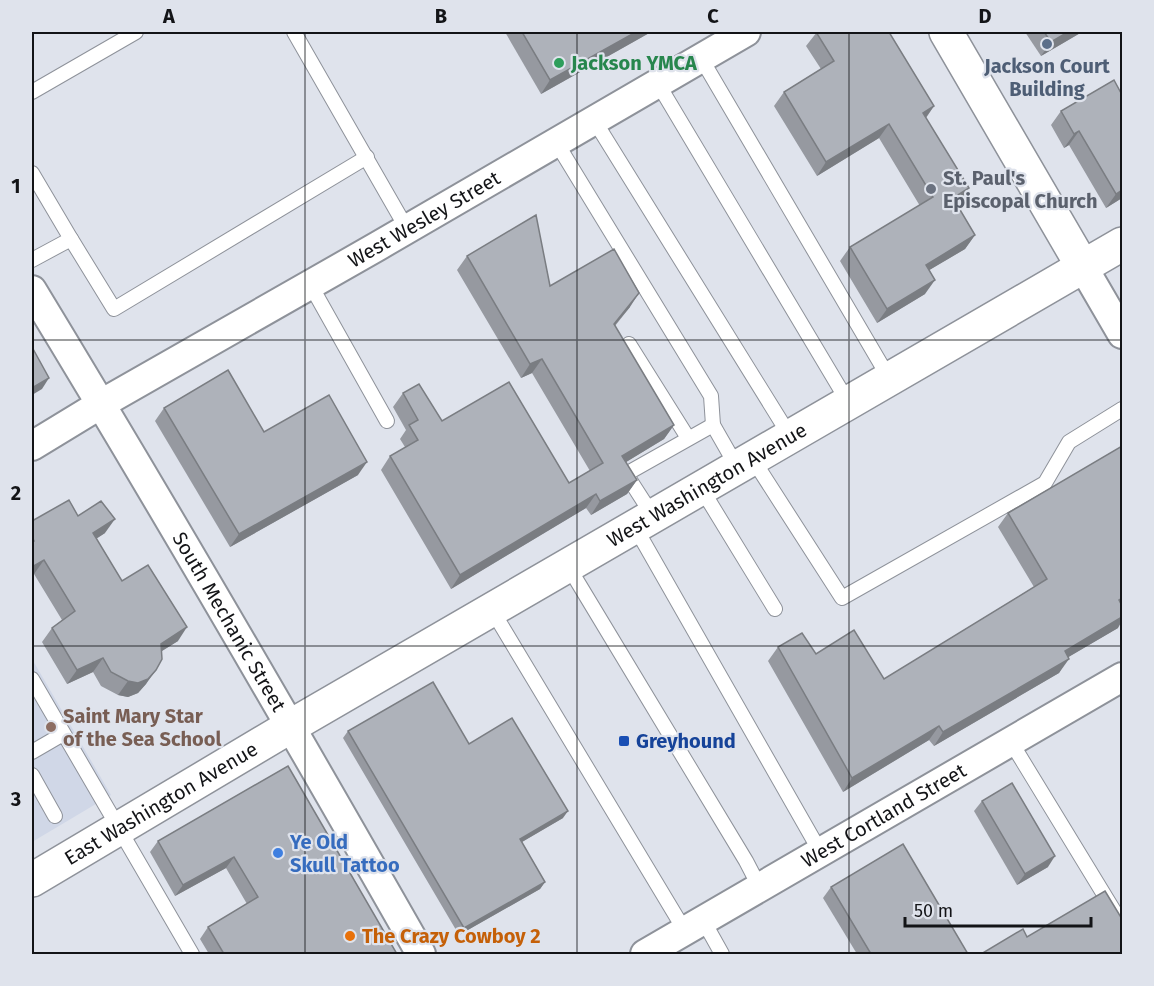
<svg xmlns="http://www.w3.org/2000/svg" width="1154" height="986" viewBox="0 0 1154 986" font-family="'Fira Sans',sans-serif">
  <rect width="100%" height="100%" fill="#dfe3ec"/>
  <polygon fill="#d0d7e7" points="32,659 111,795 32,842"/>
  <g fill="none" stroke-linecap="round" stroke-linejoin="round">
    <defs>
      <g id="lane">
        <polyline points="294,32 407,229"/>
        <polyline points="701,58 889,378"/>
        <polyline points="657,82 848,402"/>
        <polyline points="32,92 136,32"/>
        <polyline points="594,120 790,436"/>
        <polyline points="556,142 711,396 713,425"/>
        <polyline points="32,173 71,239 32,260"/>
        <polyline points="71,239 114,309 367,157"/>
        <polyline points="310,284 387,421"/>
        <polyline points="629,344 688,438"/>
        <polyline points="752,458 842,598 1045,483 1069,442 1122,409"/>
        <polyline points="701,488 775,609"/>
        <polyline points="653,516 626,474 713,425 737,467"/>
        <polyline points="635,527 821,853"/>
        <polyline points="568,566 746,861 760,888"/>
        <polyline points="492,610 685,931"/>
        <polyline points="32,679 192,954"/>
        <polyline points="1011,742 1122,924"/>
        <polyline points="32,752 63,734"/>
        <polyline points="32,775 55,816"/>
        <polyline points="703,920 722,954"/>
      </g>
      <g id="street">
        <polyline points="1083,267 1122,334"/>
        <path id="s1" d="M32 290C165 509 294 731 421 954"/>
        <path id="s2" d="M32 446 101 404 378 246 746 32"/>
        <path id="s3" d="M645 954 1122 677"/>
      </g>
      <g id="secondary">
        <polyline points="946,32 1083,267"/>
        <path id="s4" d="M32 880 291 726 1122 244"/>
      </g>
    </defs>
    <use href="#lane" stroke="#8e929a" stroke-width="16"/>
    <use href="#street" stroke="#8e929a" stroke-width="32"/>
    <use href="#secondary" stroke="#8e929a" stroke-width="36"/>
    <use href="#lane" stroke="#fff" stroke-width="14"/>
    <use href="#street" stroke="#fff" stroke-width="28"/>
    <use href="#secondary" stroke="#fff" stroke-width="33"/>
  </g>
  <g fill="#9699a0">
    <polygon points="505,32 651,32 541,94"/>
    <polygon points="817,32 934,106 926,118 960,202 956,204 975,235 965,249 929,270 925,294 877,323 840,261 850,247 920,206 879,138 817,176 774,106 784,92 821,69 806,46"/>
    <polygon points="1025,32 1082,32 1041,56"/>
    <polygon points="1114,80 1122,198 1106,208 1069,145 1064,148 1051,125 1061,111"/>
    <polygon points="467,256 550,286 630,307 615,326 674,425 664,439 626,462 637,480 627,494 591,515 586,508 451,589 381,470 390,456 405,447 400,439 406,430 393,407 403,393 442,421 569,483 590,471 532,373 521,378 457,270"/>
    <polygon points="164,408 264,432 358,475 230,547 155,421"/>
    <polygon points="1008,513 1118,628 1068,657 1059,673 934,746 929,740 843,792 768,661 778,647 816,654 884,679 1034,587 998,527"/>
    <polygon points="78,516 105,533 96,539 122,581 178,641 162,651 146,684 138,693 128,697 118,695 101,686 93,672 67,684 42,642 52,628 62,620 34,574 32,575 32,521"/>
    <polygon points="348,731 469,744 563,818 522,842 545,882 540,889 459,935 343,738"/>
    <polygon points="288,766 397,954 209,954 200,939 208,927 247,904 226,868 175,896 150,852 158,841"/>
    <polygon points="982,801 1048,867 1017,885 974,811"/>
    <polygon points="831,887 968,954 857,954 823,898"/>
  </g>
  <g fill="#7a7d82">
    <polygon points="636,32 651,32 541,94 550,80"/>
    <polygon points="1068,32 1082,32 1041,56 1051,42"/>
    <polygon points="934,106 924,120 923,113"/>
    <polygon points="889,124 879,138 817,176 826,162"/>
    <polygon points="1079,131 1069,145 1064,148 1074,134"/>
    <polygon points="969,188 960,202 943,212 953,198"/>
    <polygon points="1122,190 1122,198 1106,208 1116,194"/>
    <polygon points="975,235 965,249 916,278 926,265"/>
    <polygon points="935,280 925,294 877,323 887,309"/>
    <polygon points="639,293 630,307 604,338 614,324"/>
    <polygon points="542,359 532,373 521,378 530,364"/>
    <polygon points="49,378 42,389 32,395 32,388"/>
    <polygon points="674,425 664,439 613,470 622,456"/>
    <polygon points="367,462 358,475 230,547 239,534"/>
    <polygon points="637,480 627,494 591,515 600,501"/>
    <polygon points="596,494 586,508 451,589 460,575"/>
    <polygon points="115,519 105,533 83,547 93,533"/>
    <polygon points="44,560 34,574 32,575 32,567"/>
    <polygon points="1122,617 1122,621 1118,628 1055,665 1065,651"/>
    <polygon points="187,627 178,641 152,657 161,644"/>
    <polygon points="103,658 93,672 67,684 77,670"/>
    <polygon points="1069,659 1059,673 934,746 943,732"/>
    <polygon points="156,670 146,684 138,693 128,697 118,695 128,681"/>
    <polygon points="939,726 929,740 843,792 852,778"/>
    <polygon points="568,811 563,818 515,846 520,839"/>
    <polygon points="1055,856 1048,867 1017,885 1025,874"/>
    <polygon points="234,857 226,868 175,896 183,885"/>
    <polygon points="545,882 540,889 459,935 464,928"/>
  </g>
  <g fill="#aeb2ba" stroke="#7a7d82" stroke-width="1.5">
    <polygon points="522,32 636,32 550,80"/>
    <polygon points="816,32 889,32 934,106 923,113 969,188 953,198 975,235 926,265 935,280 887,309 850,247 933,197 889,124 826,162 784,92 834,61"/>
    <polygon points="1044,32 1068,32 1051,42"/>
    <polygon points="1114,80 1122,95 1122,190 1116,194 1079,131 1074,134 1061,111"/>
    <polygon points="536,215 550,286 614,249 639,293 614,324 674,425 622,456 637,480 600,501 596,494 460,575 390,456 418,440 409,425 418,420 403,393 419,384 442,421 509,382 569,483 603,463 542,359 530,364 467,256"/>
    <polygon points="32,347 49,378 32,388"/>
    <polygon points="228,370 264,432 329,395 367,462 239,534 164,408"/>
    <polygon points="1122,446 1122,598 1119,600 1122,606 1122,617 1065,651 1069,659 943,732 939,726 852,778 778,647 802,633 816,654 854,630 884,679 1047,579 1008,513"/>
    <polygon points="69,500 78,516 101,501 115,519 93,533 122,581 148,565 187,627 161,644 162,659 156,670 148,679 138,683 128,681 111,672 103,658 77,670 52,628 75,611 44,560 32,567 32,543 34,541 32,536 32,521"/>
    <polygon points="433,682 469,744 512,718 568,811 520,839 545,882 464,928 348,731"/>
    <polygon points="288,766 397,954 224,954 208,927 258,897 234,857 183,885 158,841"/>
    <polygon points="1012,783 1055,856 1025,874 982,801"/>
    <polygon points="903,844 968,954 871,954 831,887"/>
    <polygon points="1105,891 1122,919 1122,954 981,954 1023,929 1027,937"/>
  </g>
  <path fill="none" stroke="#131417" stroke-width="1.5" stroke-opacity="0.55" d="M305 32V954M577 32V954M849 32V954M32 340H1122M32 646H1122"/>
  <circle fill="#5c6f8a" stroke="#dfe3ec" stroke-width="2" cx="1047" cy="44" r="6"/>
  <circle fill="#2e9e5b" stroke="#dfe3ec" stroke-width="2" cx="559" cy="63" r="6"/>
  <circle fill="#6b7280" stroke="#dfe3ec" stroke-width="2" cx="931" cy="189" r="6"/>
  <circle fill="#8d6e63" stroke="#dfe3ec" stroke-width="2" cx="51" cy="727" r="6"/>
  <rect fill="#1a4fb4" stroke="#dfe3ec" stroke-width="2" x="618" y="735" width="12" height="12" rx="3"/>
  <circle fill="#3f7fe0" stroke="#dfe3ec" stroke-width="2" cx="278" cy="853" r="6"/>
  <circle fill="#e8710a" stroke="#dfe3ec" stroke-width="2" cx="350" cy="936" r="6"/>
  <g text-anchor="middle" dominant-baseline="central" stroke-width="4.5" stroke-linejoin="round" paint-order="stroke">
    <g font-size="20" font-weight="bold" fill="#27864d" stroke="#dfe3ec" text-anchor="start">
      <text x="571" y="63">Jackson YMCA</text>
    </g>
    <g font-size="20" font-weight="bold" fill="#4e5e75" stroke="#dfe3ec">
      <text x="1047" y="66">Jackson Court<tspan x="1047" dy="23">Building</tspan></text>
    </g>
    <g font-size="20" font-weight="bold" fill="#5b616d" stroke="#dfe3ec" text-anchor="start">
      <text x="943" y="178">St. Paul's<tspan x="943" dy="23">Episcopal Church</tspan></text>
    </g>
    <g font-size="20" fill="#131417" stroke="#dfe3ec">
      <text stroke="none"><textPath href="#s2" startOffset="453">West Wesley Street</textPath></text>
      <text stroke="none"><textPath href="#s4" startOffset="782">West Washington Avenue</textPath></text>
      <text stroke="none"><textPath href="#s1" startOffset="386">South Mechanic Street</textPath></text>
      <text stroke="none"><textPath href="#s4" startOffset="150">East Washington Avenue</textPath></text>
      <text stroke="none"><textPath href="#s3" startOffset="276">West Cortland Street</textPath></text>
    </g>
    <g font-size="20" font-weight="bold" fill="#785e54" stroke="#dfe3ec" text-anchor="start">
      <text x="63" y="716">Saint Mary Star<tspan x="63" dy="23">of the Sea School</tspan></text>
    </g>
    <g font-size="20" font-weight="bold" fill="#164399" stroke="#dfe3ec" text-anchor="start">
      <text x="636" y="741">Greyhound</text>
    </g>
    <g font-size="20" font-weight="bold" fill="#366cbe" stroke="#dfe3ec" text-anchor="start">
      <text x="290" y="842">Ye Old<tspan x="290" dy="23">Skull Tattoo</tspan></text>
    </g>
    <g font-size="20" font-weight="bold" fill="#c56008" stroke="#dfe3ec" text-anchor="start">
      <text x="362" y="936">The Crazy Cowboy 2</text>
    </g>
  </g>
  <rect width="1154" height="986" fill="none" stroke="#dfe3ec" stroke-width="66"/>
  <path d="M905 917v9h186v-9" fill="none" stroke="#131417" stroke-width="3"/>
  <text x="914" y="917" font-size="18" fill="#131417" stroke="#dfe3ec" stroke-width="4.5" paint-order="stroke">50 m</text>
  <rect x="33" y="33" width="1088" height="920" fill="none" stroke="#131417" stroke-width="2"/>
  <g font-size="20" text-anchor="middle" font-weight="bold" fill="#131417">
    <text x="169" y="23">A</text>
    <text x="441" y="23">B</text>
    <text x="713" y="23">C</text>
    <text x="985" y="23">D</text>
    <text x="16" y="193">1</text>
    <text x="16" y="500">2</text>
    <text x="16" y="806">3</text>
  </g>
</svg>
